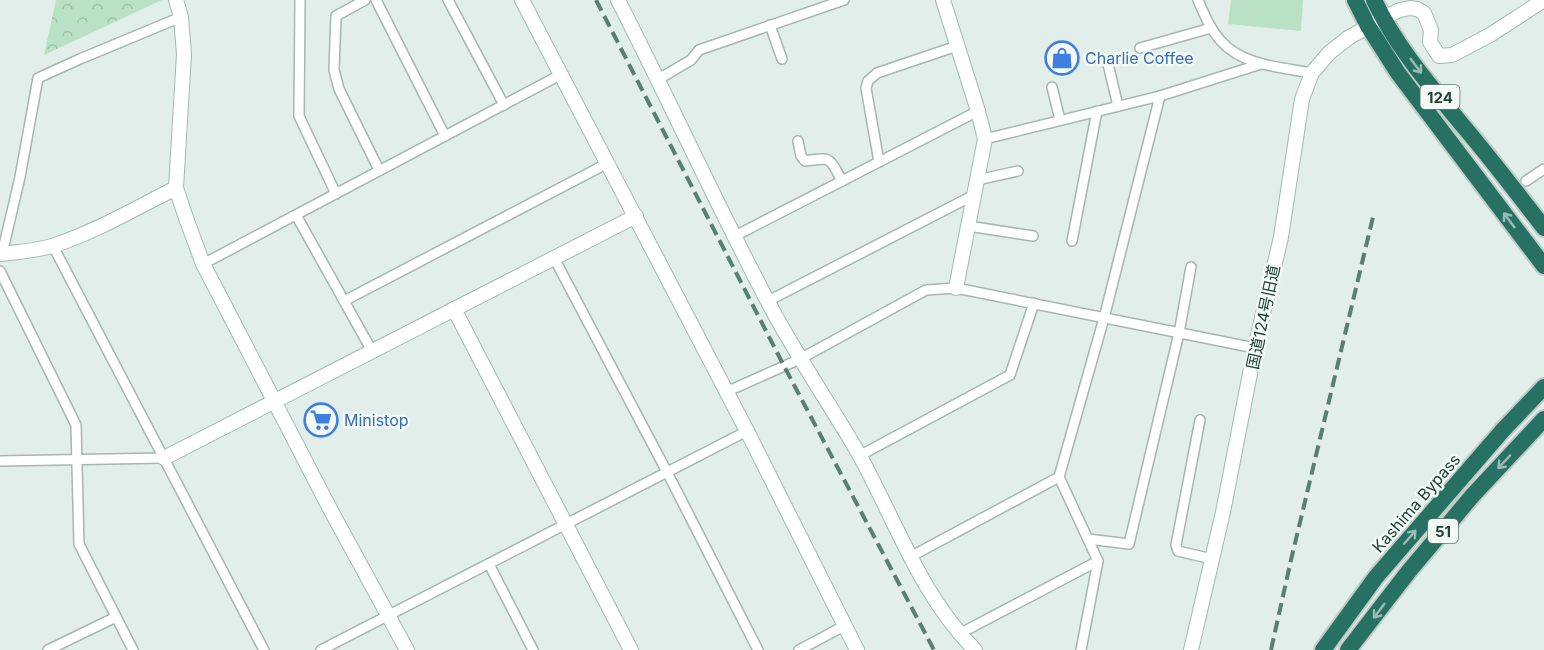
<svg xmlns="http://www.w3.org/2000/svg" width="1544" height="650" viewBox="0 0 1544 650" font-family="Inter,'Noto Sans JP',sans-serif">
  <defs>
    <pattern id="park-crowns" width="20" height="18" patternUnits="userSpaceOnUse" patternTransform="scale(1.5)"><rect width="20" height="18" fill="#b8e2c3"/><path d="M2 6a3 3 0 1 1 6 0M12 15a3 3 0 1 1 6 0" fill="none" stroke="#9ec3a8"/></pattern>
  </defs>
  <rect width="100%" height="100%" fill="#e2eee9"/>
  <polygon fill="#b8e2c3" points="1231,0 1303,0 1301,31 1228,24"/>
  <polygon fill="url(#park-crowns)" points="56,0 162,0 44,55"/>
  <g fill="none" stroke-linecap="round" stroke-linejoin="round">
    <defs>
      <g id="street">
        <polyline points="300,0 299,116 336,194"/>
        <polyline points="365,0 336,16 334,70 339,89 379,170"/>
        <polyline points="376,0 445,136"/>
        <polyline points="448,0 504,105"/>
        <path d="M1198 0C1204 14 1210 29 1221 41 1243 66 1281 67 1312 73"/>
        <polyline points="770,25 782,59"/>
        <polyline points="1140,48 1211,28"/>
        <polyline points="1108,64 1118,106"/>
        <polyline points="657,80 691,60 699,50 844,0"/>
        <polyline points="1052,87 1060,120"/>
        <polyline points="985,139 1160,96 1261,64"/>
        <path d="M798 141 801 156 805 161C832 157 829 157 842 181"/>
        <polyline points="879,162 866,88 868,81 877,73 957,46"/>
        <polyline points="977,180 1018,171"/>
        <polyline points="1526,181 1544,169"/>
        <polyline points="296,215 372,351"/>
        <polyline points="968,226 1033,236"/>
        <polyline points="735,236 978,111"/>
        <polyline points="1072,241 1097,111"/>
        <polyline points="53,246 264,650"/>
        <polyline points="2,254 20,177 38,78 80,59 181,17"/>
        <polyline points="554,258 667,472 758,650"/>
        <polyline points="203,264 560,75"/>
        <polyline points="0,271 76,425 79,544 133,650"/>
        <polyline points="344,301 608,163"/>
        <polyline points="768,301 974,195"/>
        <polyline points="726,392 800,359 926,290 956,288 1255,348"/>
        <polyline points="1200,420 1176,545 1178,551 1212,559"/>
        <polyline points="859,456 1010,375 1034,303"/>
        <polyline points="0,461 164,458"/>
        <polyline points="1088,539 1129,544 1179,333 1191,267"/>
        <polyline points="910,557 1059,477"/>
        <polyline points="489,564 533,650"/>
        <polyline points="959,634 1098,561"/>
        <polyline points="48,650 116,617"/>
        <polyline points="321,650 747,431"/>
        <polyline points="799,650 844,626"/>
        <polyline points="1081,650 1098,561 1059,477 1104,318 1160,96"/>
      </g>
      <g id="secondary">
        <polyline points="176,0 181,17 184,54 176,188 186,218 203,264 226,308 329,507 407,650"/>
        <polyline points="522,0 747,431 857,650"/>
        <path d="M618 0C669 100 715 201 767 300 795 354 830 404 860 456 896 522 921 596 975 650"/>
        <polyline points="943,0 978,111 985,139 956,288"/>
        <path d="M0 254C18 252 37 251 55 245 97 231 136 208 176 188"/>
        <polyline points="454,309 631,650"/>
        <polyline points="164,458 636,216"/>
        <polyline points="1191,650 1223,512 1255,348 1281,237 1302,99 1312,73 1329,53 1348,38 1383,18 1400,10 1410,8 1417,9 1424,13 1431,30 1430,42 1439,56 1452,55 1490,35 1544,0"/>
      </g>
      <g id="highway">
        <polyline points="1355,0 1368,26 1398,73 1544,266"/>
        <path d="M1374 0C1396 47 1432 88 1464 127 1492 160 1518 194 1544 228"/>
        <polyline points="1323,650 1376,577 1503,430 1544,387"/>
        <polyline points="1348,650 1409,571 1473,495 1544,419"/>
      </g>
    </defs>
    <use href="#street" stroke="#a4b7b0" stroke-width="12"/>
    <use href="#secondary" stroke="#9fbbb1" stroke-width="16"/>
    <use href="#highway" stroke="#c0cac7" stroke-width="20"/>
    <use href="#street" stroke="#fff" stroke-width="9"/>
    <use href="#secondary" stroke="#fff" stroke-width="14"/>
    <use href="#highway" stroke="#277162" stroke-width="16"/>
    <g stroke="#5a7d74" stroke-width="4" stroke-dasharray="12 6" stroke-linecap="butt">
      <polyline points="596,0 784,366 934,650"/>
      <polyline points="1271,650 1291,560 1373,217"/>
    </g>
  </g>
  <defs><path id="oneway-shaft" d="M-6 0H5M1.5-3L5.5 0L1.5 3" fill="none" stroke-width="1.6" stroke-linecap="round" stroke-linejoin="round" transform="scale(1.5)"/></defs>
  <g stroke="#97bcb3">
    <use href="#oneway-shaft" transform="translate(1416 66) rotate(53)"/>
    <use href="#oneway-shaft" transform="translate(1509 220) rotate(-127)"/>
    <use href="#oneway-shaft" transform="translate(1504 462) rotate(133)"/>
    <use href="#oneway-shaft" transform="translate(1410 537) rotate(-49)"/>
    <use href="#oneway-shaft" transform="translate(1379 611) rotate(127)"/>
  </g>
  <defs>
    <symbol id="shop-ring" viewBox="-11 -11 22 22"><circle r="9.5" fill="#f3faf6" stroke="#3f7fe0" stroke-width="1.5"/><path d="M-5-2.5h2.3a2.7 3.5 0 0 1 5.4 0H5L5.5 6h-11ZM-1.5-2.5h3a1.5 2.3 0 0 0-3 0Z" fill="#3f7fe0"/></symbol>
    <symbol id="supermarket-ring" viewBox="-11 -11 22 22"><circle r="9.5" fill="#f3faf6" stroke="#3f7fe0" stroke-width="1.5"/><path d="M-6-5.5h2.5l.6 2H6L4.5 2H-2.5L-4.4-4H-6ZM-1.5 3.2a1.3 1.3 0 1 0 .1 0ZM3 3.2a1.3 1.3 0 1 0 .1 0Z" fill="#3f7fe0"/></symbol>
  </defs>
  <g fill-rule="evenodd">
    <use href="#shop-ring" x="1043" y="39" width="38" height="38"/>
    <use href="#supermarket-ring" x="302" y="401" width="38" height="38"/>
  </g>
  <g text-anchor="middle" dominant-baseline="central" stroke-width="5" stroke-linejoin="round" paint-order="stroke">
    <g fill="#f3faf6" stroke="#5f7871" stroke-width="1.5">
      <rect x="1420.5" y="85" width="39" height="24" rx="4.5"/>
      <rect x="1428" y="519" width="30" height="24" rx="4.5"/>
    </g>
    <g font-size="15" font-weight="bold" fill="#1f4138">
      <text x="1440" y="97">124</text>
      <text x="1443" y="531">51</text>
    </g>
    <g font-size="16" fill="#366cbe" stroke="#f3faf6" text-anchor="start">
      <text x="1085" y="58">Charlie Coffee</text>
      <text x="344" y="420">Ministop</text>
    </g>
    <g font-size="16" fill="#1f4138" stroke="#f3faf6">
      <text transform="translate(1263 317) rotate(-78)">国道124号旧道</text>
      <text transform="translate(1416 503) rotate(-49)">Kashima Bypass</text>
    </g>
  </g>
</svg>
